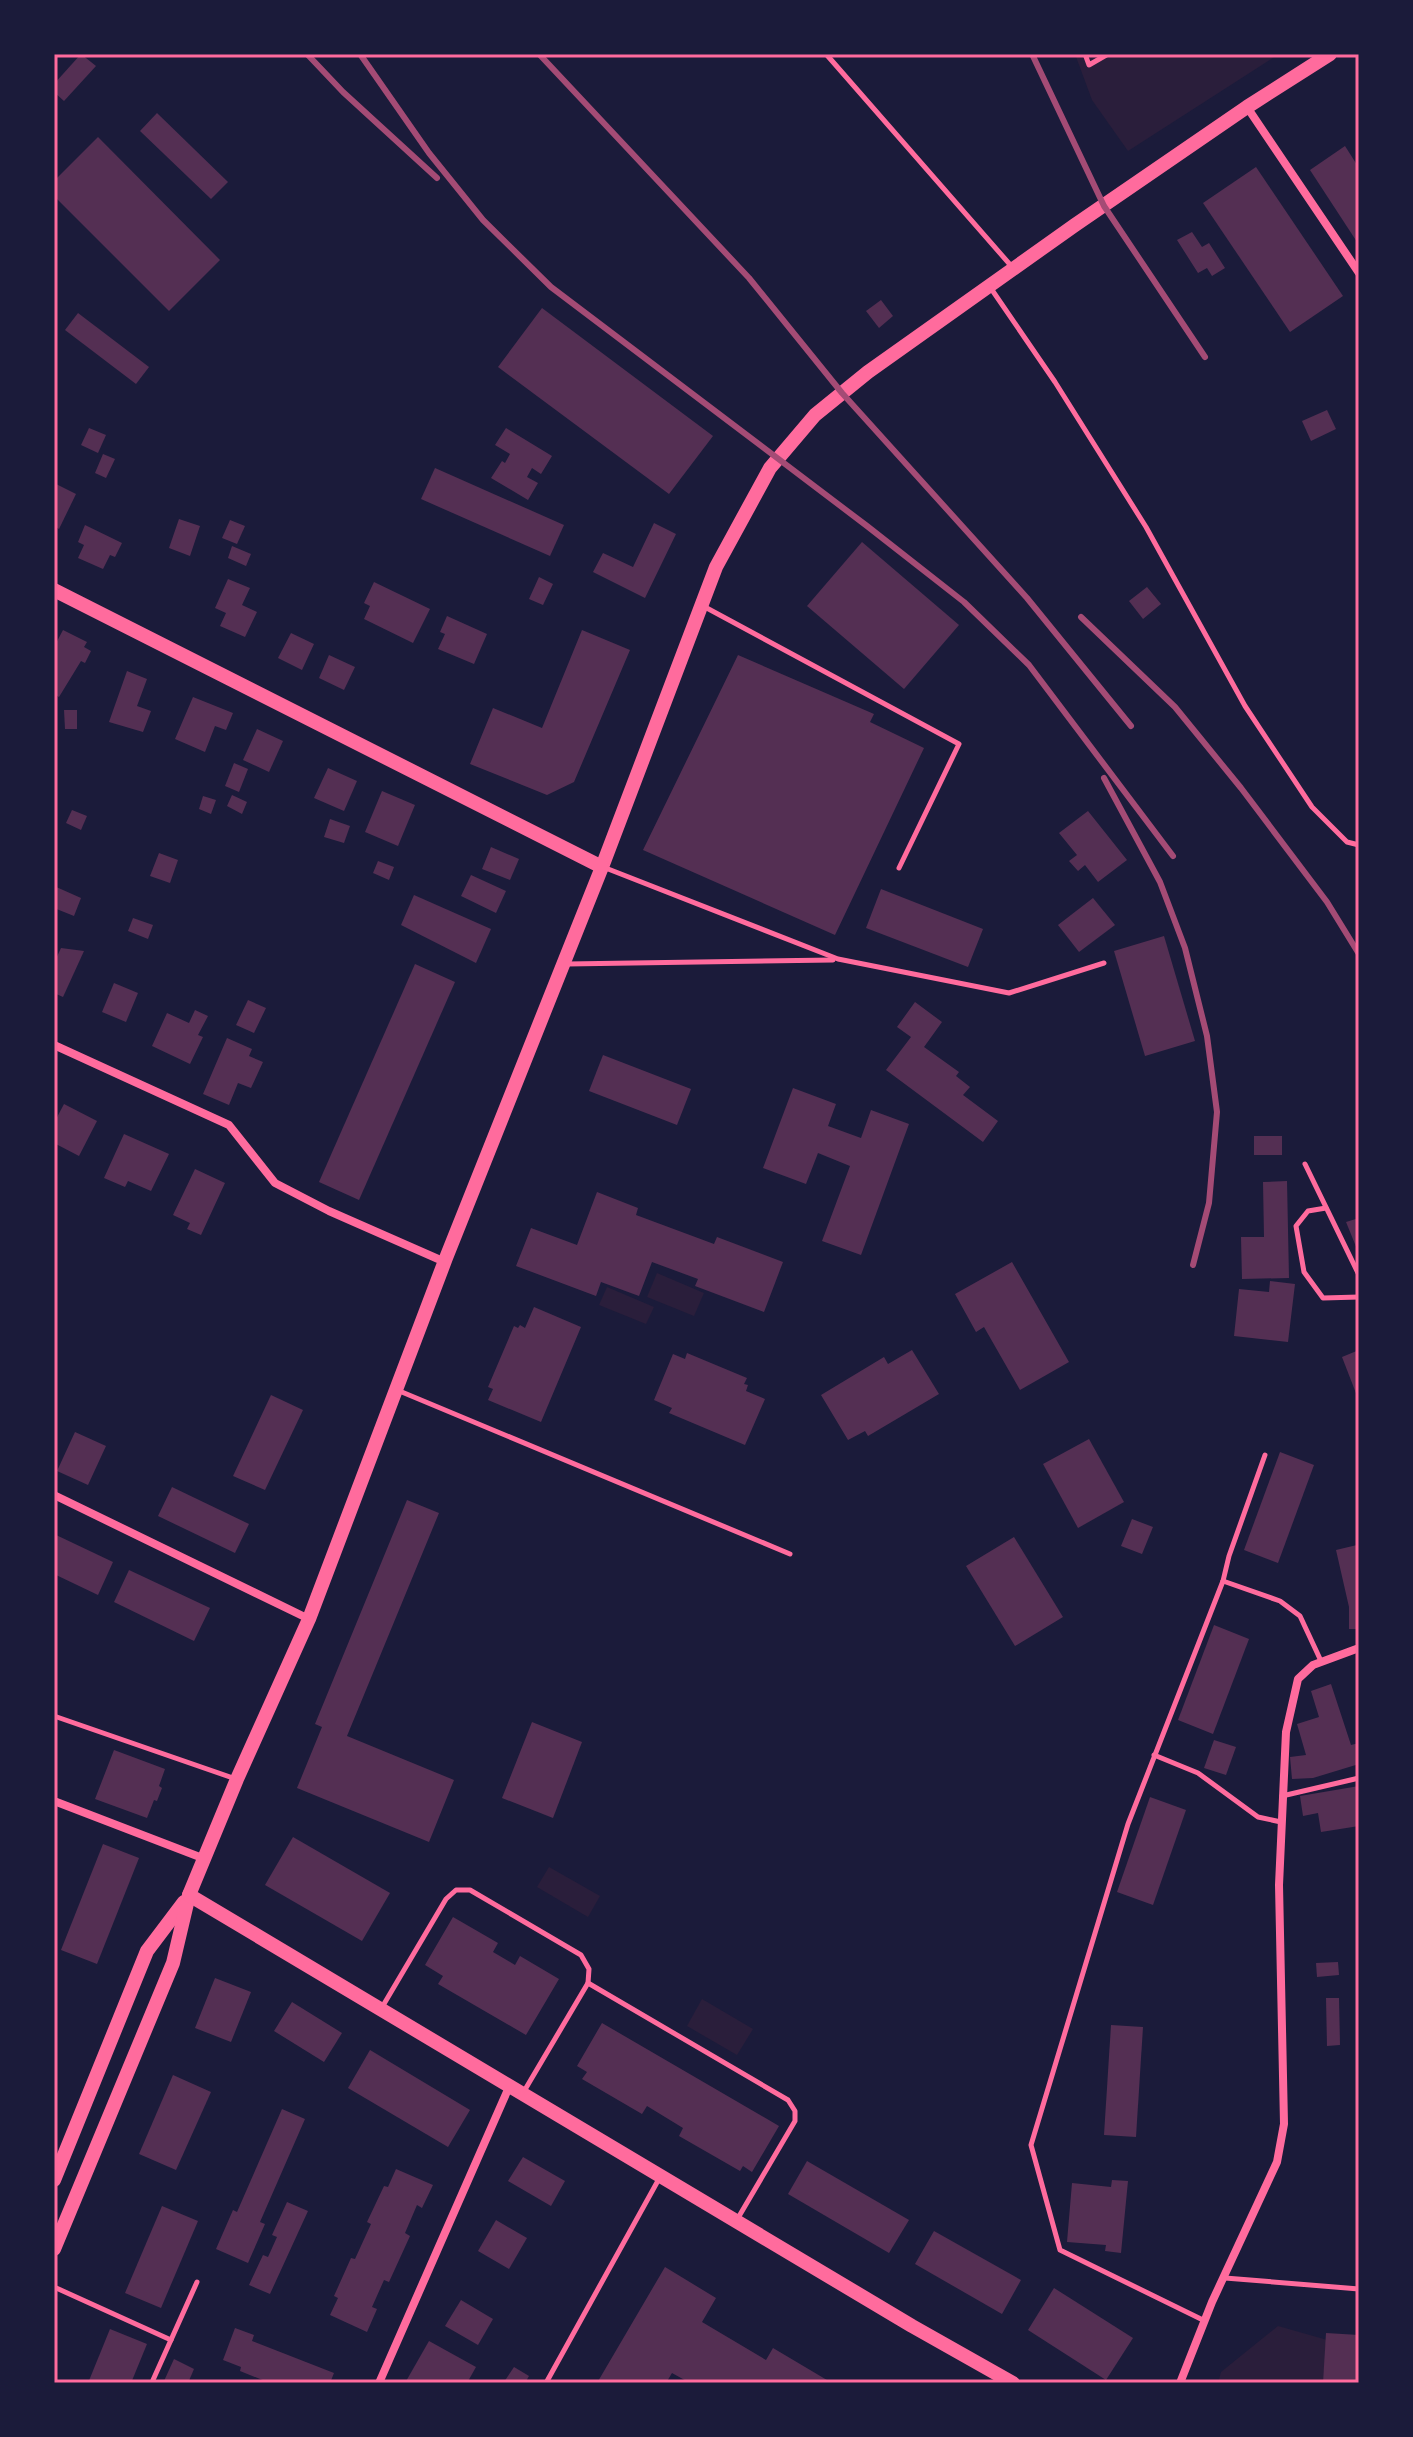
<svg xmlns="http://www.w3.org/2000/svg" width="1413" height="2437" viewBox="0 0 1413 2437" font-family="'Golos Text',sans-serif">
  <rect width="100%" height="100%" fill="#1b1b3a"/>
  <g fill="#2a1e3b">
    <polygon points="1075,54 1279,54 1128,151 1092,100"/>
    <polygon points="657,1273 704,1293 694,1316 647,1297"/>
    <polygon points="607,1287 654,1307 646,1324 599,1305"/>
    <polygon points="549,1867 600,1896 588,1917 537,1887"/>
    <polygon points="702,1999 753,2029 737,2055 687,2026"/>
    <polygon points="1278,2326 1359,2349 1359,2383 1218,2383 1221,2372"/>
  </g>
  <g fill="#542f53">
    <polygon points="81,54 96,66 64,101 54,92 54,84"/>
    <polygon points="157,113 228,182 211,199 140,131"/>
    <polygon points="98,137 220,260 169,311 54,196 54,181"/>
    <polygon points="1345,146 1359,168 1359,245 1310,170"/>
    <polygon points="1256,167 1343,296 1290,332 1203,203"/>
    <polygon points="1192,232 1202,247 1209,243 1225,268 1212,276 1207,268 1198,273 1177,240"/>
    <polygon points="881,300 893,316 879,328 866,311"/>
    <polygon points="542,308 713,436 669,494 498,367"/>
    <polygon points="78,313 149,367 136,384 65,330"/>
    <polygon points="1327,410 1336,429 1311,441 1302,421"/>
    <polygon points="89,428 106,435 98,453 81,445"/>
    <polygon points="506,428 552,456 541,474 532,468 527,477 538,483 528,500 491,478 502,461 505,463 510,454 495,445"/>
    <polygon points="103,454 115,459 106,478 95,473"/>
    <polygon points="435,468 564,525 550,556 421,499"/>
    <polygon points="54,483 76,494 59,529 54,526"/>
    <polygon points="179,519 200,526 190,556 169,548"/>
    <polygon points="230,520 245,526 237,544 222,538"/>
    <polygon points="654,523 676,534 645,598 593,572 603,553 633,567"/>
    <polygon points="85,525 122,543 115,557 110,555 103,569 78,558 84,545 78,542"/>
    <polygon points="862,542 959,625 904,689 807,606"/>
    <polygon points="232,546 251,554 246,566 228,558"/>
    <polygon points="539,577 553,584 543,605 529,599"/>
    <polygon points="228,579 250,588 242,605 257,612 245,637 220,626 226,613 215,608"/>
    <polygon points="374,582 430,609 413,643 364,619 370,606 364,603"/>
    <polygon points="1147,587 1161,604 1143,619 1129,601"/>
    <polygon points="447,616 487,634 474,664 438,649 445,634 440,632"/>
    <polygon points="63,630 87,642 84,647 91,651 85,663 81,661 59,697 54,694 54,647"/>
    <polygon points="582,630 630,650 574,782 547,795 470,764 493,708 542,728"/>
    <polygon points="291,633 314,644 302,670 278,658"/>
    <polygon points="329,655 355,667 344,690 319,678"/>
    <polygon points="738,655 874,714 870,722 924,748 835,935 643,850"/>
    <polygon points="127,671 147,679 137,706 151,711 143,732 109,722"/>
    <polygon points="193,697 233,713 226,730 215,726 205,752 175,739"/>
    <polygon points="64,710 77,710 77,729 65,729"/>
    <polygon points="257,729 283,741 269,772 243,760"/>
    <polygon points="234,763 248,769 239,792 225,786"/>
    <polygon points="328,768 357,781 344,811 314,798"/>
    <polygon points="382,791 415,805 398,846 365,832"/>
    <polygon points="232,795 247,802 242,814 227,806"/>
    <polygon points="203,796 216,800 211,814 199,809"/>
    <polygon points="72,810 87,816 81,830 66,823"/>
    <polygon points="1088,811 1127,860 1098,882 1085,865 1078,871 1069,861 1077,855 1059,833"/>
    <polygon points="330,819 350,826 344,843 324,837"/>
    <polygon points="491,847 519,859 510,880 482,869"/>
    <polygon points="159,853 178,860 170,883 150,876"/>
    <polygon points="378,861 394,867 389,880 373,873"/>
    <polygon points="471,875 506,891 496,913 461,896"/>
    <polygon points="54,886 81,898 74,916 54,908"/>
    <polygon points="881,889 983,929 968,967 866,928"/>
    <polygon points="414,895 491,929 476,963 401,925"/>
    <polygon points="1093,898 1115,925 1079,952 1058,925"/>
    <polygon points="133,918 153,925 148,939 128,931"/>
    <polygon points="1164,936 1195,1041 1145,1056 1114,951"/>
    <polygon points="61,948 84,951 63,997 54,993 54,963"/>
    <polygon points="415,964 455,982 359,1200 319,1182"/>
    <polygon points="114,983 138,993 126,1022 102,1012"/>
    <polygon points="248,1000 266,1008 254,1033 236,1025"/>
    <polygon points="915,1002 942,1022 924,1047 959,1072 956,1076 970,1087 963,1095 998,1121 983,1142 886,1070 911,1037 897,1027"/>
    <polygon points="195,1010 208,1016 198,1035 203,1037 190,1064 152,1046 167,1013 189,1023"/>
    <polygon points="227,1038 252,1049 249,1056 263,1062 251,1088 238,1083 229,1105 203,1094"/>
    <polygon points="603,1055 691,1089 677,1125 589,1091"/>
    <polygon points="793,1088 836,1104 828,1126 861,1138 871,1110 909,1124 861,1255 822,1241 850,1166 818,1153 806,1184 763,1168"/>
    <polygon points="64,1104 97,1121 79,1156 54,1143 54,1123"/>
    <polygon points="124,1134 169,1154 151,1191 128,1181 125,1187 104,1178"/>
    <rect x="1254" y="1136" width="28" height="19"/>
    <polygon points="195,1169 225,1183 201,1235 187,1229 190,1223 173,1215"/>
    <polygon points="1287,1181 1289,1278 1242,1279 1241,1237 1264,1237 1263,1182"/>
    <polygon points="597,1192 638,1208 636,1215 714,1244 717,1237 783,1262 764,1312 695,1286 698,1279 652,1262 639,1296 601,1282 596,1296 516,1266 531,1228 577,1245"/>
    <polygon points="1359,1218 1359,1254 1346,1222"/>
    <polygon points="1012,1262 1069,1362 1020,1390 984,1327 976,1332 955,1294"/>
    <polygon points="1270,1281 1295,1284 1288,1342 1234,1336 1239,1289 1269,1292"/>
    <polygon points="534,1307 581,1327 541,1422 488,1400 493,1389 488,1387 514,1326 518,1328 520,1325 525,1328"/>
    <polygon points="912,1350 939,1394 868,1436 865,1431 848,1440 821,1395 884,1357 888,1364"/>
    <polygon points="1359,1350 1359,1401 1342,1357"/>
    <polygon points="687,1353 747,1378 744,1384 748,1385 746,1391 765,1399 745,1445 669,1413 672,1408 654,1400 673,1354 685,1359"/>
    <polygon points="271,1395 303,1410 265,1490 233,1476"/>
    <polygon points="75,1432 106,1446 88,1485 57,1471"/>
    <polygon points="1089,1439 1124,1502 1078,1528 1043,1464"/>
    <polygon points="1280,1452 1314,1465 1278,1563 1244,1550"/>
    <polygon points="172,1487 249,1524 235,1553 158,1516"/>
    <polygon points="407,1500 439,1513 347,1736 454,1780 429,1842 297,1788 322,1727 315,1724"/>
    <polygon points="1132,1519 1153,1527 1142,1554 1121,1546"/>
    <polygon points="54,1534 113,1562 98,1595 54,1574"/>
    <polygon points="1014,1537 1063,1617 1015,1646 966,1566"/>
    <polygon points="1357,1545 1359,1629 1349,1629 1349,1607 1336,1550"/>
    <polygon points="129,1570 210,1608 194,1641 114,1602"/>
    <polygon points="1214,1625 1249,1639 1213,1734 1178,1720"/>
    <polygon points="1331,1684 1351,1745 1359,1743 1359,1764 1313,1778 1292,1779 1290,1757 1306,1755 1297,1724 1319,1717 1311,1691"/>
    <polygon points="532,1722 582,1742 553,1818 502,1798"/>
    <polygon points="1214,1740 1236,1747 1226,1775 1204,1768"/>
    <polygon points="114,1750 165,1769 159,1786 162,1788 157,1801 154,1800 147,1818 95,1799"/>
    <polygon points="1359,1786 1359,1826 1321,1832 1318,1813 1303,1816 1300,1796"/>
    <polygon points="1150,1797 1186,1810 1153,1905 1117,1892"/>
    <polygon points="293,1837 390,1893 362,1941 265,1885"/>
    <polygon points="103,1844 139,1858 97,1964 61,1950"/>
    <polygon points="453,1917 498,1943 493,1952 515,1965 520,1956 559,1979 526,2035 438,1984 443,1976 425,1965"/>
    <polygon points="1338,1962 1339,1975 1317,1977 1316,1963"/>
    <polygon points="215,1978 251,1992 231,2042 195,2028"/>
    <polygon points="1326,1998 1339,1998 1340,2045 1327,2046"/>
    <polygon points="292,2002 342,2033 324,2062 274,2031"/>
    <polygon points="602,2023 779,2126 752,2172 743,2166 740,2171 679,2136 683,2128 647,2106 642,2114 582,2079 587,2072 577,2066"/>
    <polygon points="1111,2025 1143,2027 1136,2137 1104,2135"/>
    <polygon points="370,2050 470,2110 448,2147 348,2088"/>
    <polygon points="173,2075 211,2092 176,2170 139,2154"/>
    <polygon points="282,2109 305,2119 260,2222 265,2224 248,2263 216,2249 233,2210 237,2212"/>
    <polygon points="523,2157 565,2181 551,2206 508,2181"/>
    <polygon points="807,2161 909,2220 889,2253 788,2194"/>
    <polygon points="396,2169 433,2185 422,2208 417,2205 405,2233 410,2236 389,2282 384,2280 372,2307 377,2309 367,2332 330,2315 338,2298 334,2296 351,2258 355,2259 371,2224 367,2222 384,2186 388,2187"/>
    <polygon points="1112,2180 1128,2181 1121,2253 1105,2251 1106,2245 1067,2242 1072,2183 1111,2187"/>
    <polygon points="287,2202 308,2211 270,2294 249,2285 263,2255 268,2257 277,2237 272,2235"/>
    <polygon points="162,2206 198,2221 161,2308 125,2293"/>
    <polygon points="496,2220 527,2238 509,2269 478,2251"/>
    <polygon points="934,2231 1021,2280 1002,2314 915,2264"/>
    <polygon points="665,2267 716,2298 702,2322 766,2360 773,2348 832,2383 690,2383 672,2373 666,2383 597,2383"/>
    <polygon points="1054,2288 1133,2338 1106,2380 1028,2330"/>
    <polygon points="461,2300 493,2319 478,2345 445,2326"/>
    <polygon points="235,2328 254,2335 252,2341 334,2373 330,2383 270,2383 240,2371 241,2367 223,2360"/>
    <polygon points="110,2329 147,2344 131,2383 88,2383"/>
    <polygon points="1326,2333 1359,2335 1359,2383 1323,2383"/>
    <polygon points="429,2341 476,2367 467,2383 405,2383"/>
    <polygon points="174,2359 194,2369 188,2383 169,2383 164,2381"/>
    <polygon points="514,2367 529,2376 525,2383 504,2382"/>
  </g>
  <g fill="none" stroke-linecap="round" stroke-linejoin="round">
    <g stroke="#ff6b9d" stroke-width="5">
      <polyline points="826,54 1013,268"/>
      <polyline points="1085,54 1089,65 1108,54"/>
      <polyline points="990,287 1055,382 1146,527 1245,706 1312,807 1347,842 1359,845"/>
      <polyline points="703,606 959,744 899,868"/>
      <polyline points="603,867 838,959 1009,993 1104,963"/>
      <polyline points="567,964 833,960"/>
      <polyline points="1305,1164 1359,1275"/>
      <polyline points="1326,1208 1308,1211 1296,1226 1304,1272 1323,1298 1359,1297"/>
      <polyline points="397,1390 790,1554"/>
      <polyline points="1223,1581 1280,1601 1300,1616 1321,1661"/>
      <polyline points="54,1716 236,1779"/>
      <polyline points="1154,1755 1198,1773 1258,1817 1281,1822"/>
      <polyline points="1282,1796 1359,1778"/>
      <polyline points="588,1983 788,2100 795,2111 795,2121 738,2218"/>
      <polyline points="381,2009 446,1899 456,1890 470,1890 581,1955 589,1969 588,1983 523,2093"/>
      <polyline points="1225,2278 1359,2289"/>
      <polyline points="54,2287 171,2340"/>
      <polyline points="1205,2321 1060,2250 1031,2145 1128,1824 1223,1581 1229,1556 1265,1455"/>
      <polyline points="153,2380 197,2282"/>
      <polyline points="546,2383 660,2177"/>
    </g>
    <g stroke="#ff6b9d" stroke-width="8">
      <polyline points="1247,107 1359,273"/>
      <polyline points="54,1045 229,1125 275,1183 329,1211 445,1262"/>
      <polyline points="54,1495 309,1619"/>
      <polyline points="54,1801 205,1859"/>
      <polyline points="379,2383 509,2087"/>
      <polyline points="1180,2383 1212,2302 1277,2162 1284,2124 1279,1885 1286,1732 1298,1679 1313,1665 1359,1648"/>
    </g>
    <g stroke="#ff6b9d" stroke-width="14">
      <polyline points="602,867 716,567 770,468 815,415 868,372 1075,225 1247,107 1330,54"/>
      <polyline points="54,2180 147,1951 184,1902"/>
      <polyline points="54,2249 173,1963 189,1895"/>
    </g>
    <polyline stroke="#ff6b9d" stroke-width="14" points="54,590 602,867 446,1258 309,1619 237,1779 189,1895 912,2326 1013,2383"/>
    <g stroke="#a44b75" stroke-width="6">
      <polyline points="307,54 343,92 437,178"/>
      <polyline points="360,54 429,153 483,220 551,287 867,526 964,602 1029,665 1173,856"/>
      <polyline points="539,54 749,278 842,393 1027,598 1131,726"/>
      <polyline points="1032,54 1104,206 1205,357"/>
      <polyline points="1081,617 1175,707 1241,788 1327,902 1359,954"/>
      <polyline points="1104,778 1160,882 1185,948 1207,1036 1217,1112 1209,1203 1193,1265"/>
    </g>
  </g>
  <rect width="1413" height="2437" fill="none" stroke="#1b1b3a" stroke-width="112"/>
  <rect x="56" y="56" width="1301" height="2325" fill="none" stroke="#ff6b9d" stroke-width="3"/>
</svg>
